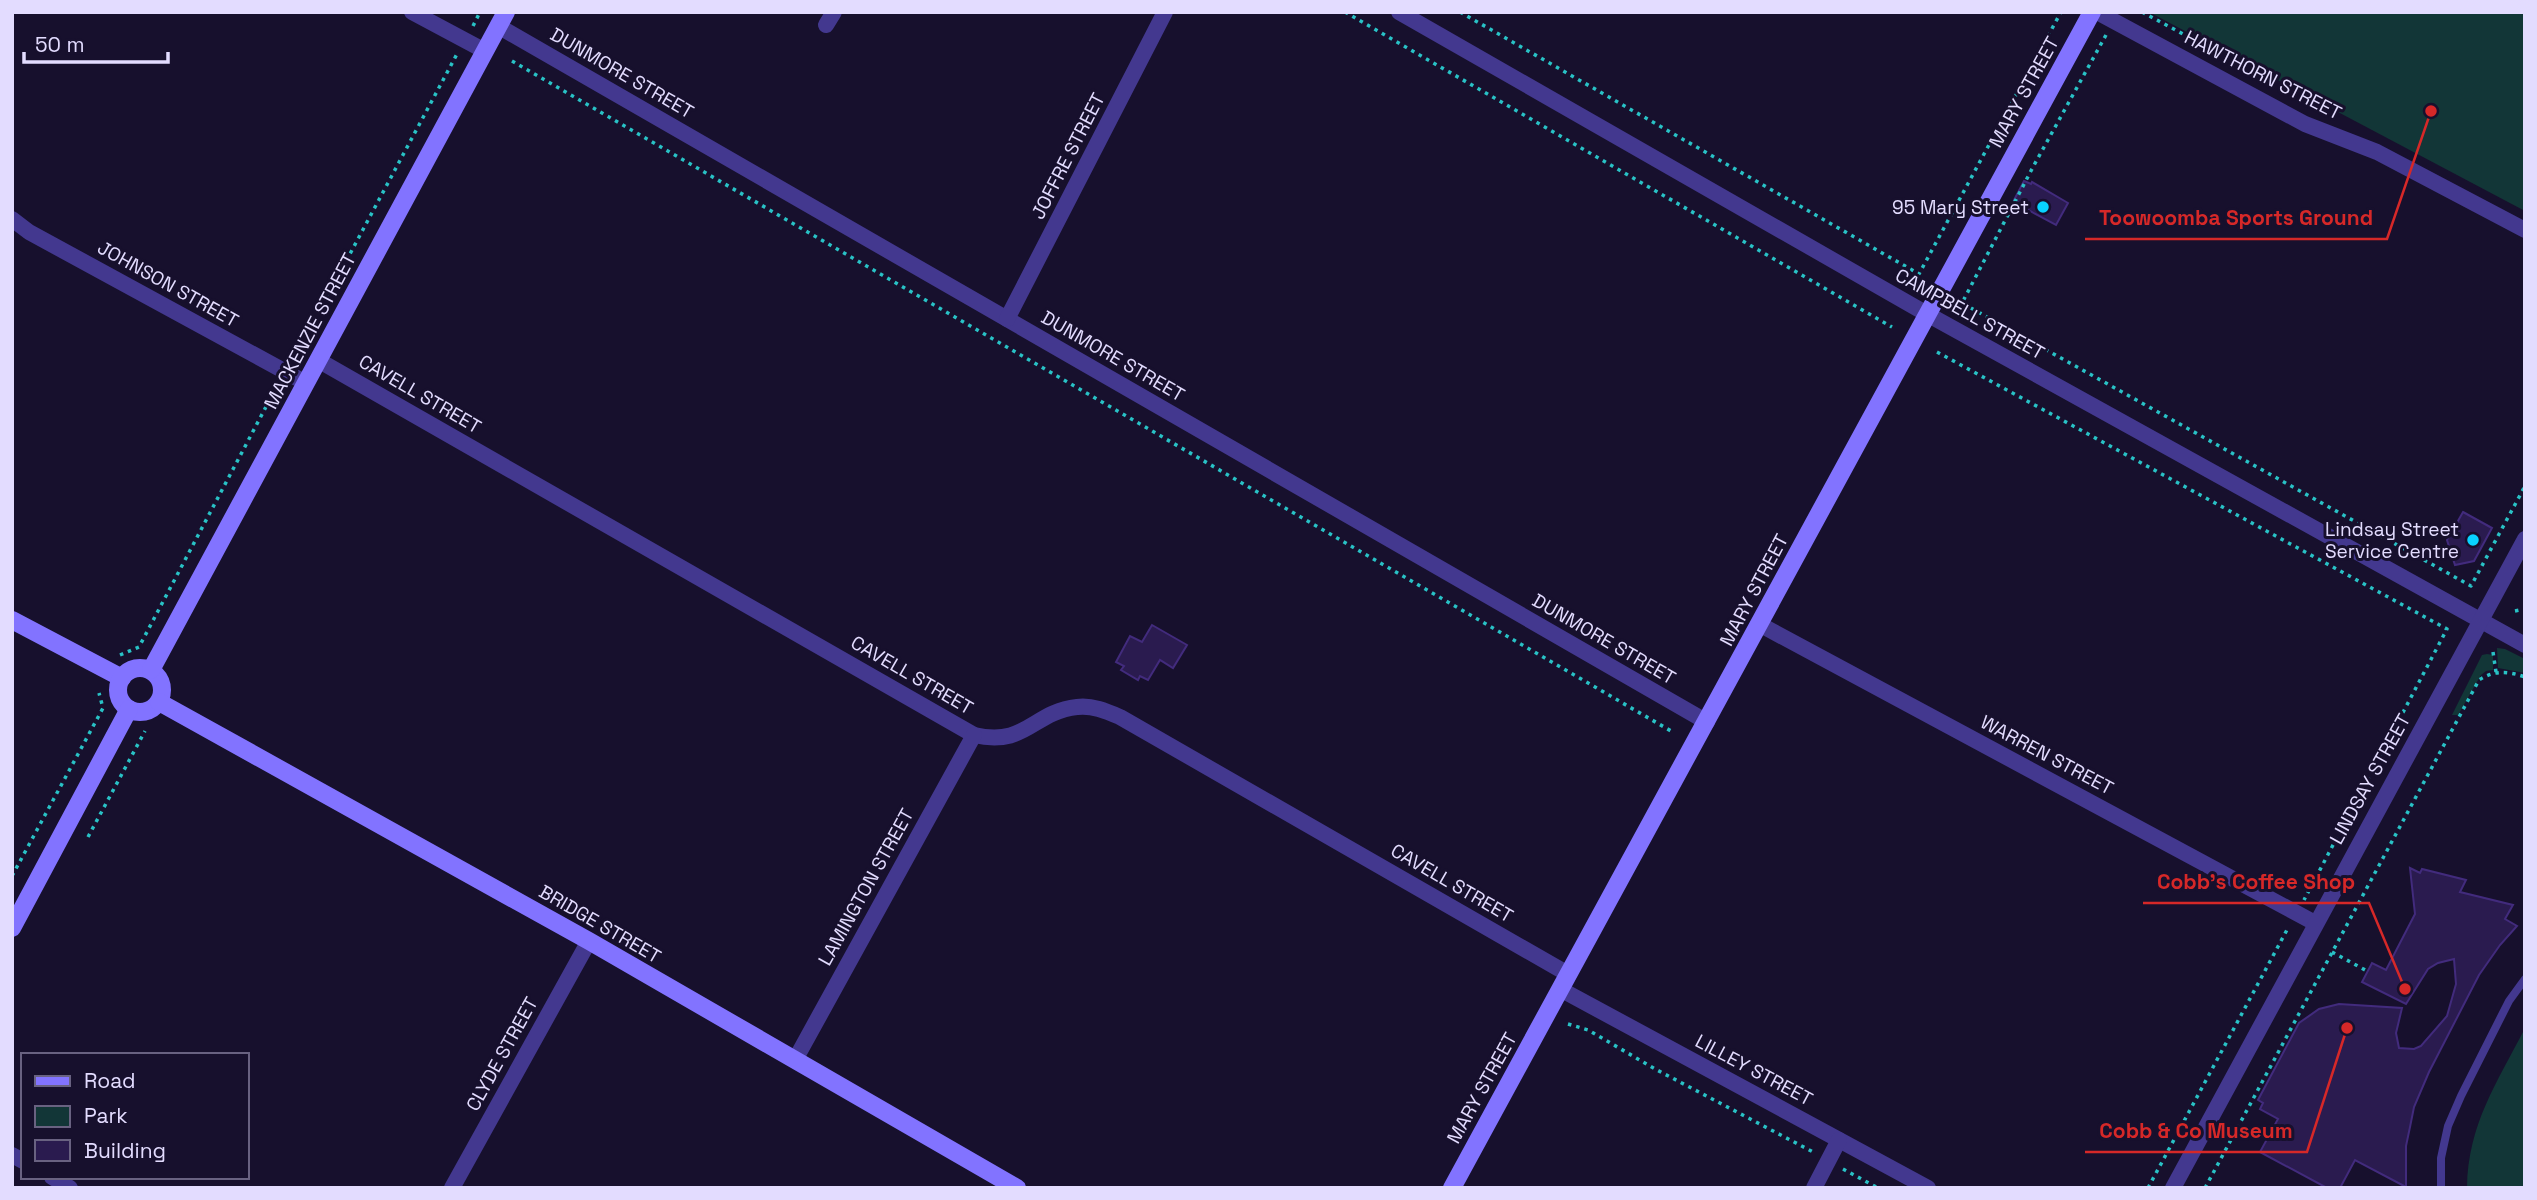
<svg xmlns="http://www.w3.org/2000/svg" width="2537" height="1200" viewBox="0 0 2537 1200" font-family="'Space Grotesk',sans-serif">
  <rect width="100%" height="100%" fill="#17102d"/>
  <g fill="#123637">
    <polygon points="2149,12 2525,12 2525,211"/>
    <polygon points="2497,648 2505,649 2525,659 2525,673 2498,668"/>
    <polygon points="2487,654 2493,655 2493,670 2486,671 2481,675 2458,715 2452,715 2482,655"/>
    <path d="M2525 1028V1188H2467C2468 1124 2497 1083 2525 1028Z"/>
  </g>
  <g fill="#2a1b4f" stroke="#422b7d" stroke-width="2">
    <polygon points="2024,181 2031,184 2032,182 2068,203 2056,225 2019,205 2020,203 2014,200"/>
    <polygon points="2463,512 2492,528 2474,561 2455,565 2447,540"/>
    <polygon points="1152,625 1187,645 1173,668 1160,660 1148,680 1140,676 1138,680 1121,670 1124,666 1116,662 1130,636 1142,642"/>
    <polygon points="2410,868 2420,873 2422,869 2466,880 2460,892 2513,905 2505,919 2517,926 2500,945 2479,975 2429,1072 2414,1107 2410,1127 2406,1146 2406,1187 2355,1160 2340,1188 2327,1188 2260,1152 2278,1119 2260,1109 2263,1103 2258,1100 2299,1023 2319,1009 2339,1004 2402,1008 2396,1033 2399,1048 2414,1049 2421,1046 2447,1016 2456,984 2454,959 2438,963 2428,969 2406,1004 2362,982 2372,963 2386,970 2415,914"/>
  </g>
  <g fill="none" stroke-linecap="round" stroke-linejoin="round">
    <g stroke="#29c2c6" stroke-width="3.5" stroke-dasharray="3.5 5" stroke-linecap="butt">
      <polyline points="1345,12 1892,327"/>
      <polyline points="1460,12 1919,274 2061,12"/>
      <polyline points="2142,12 2183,34"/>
      <polyline points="473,26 480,12"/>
      <polyline points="2106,35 2033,167 1962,303 2471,586 2525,486"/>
      <polyline points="512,61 1671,731"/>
      <polyline points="1937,352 2447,629 2304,900"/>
      <polyline points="292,357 306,336 457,54"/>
      <polyline points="2515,611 2525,609"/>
      <polyline points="2493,652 2496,672"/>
      <polyline points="120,655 139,647 277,386"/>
      <polyline points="88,837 145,731"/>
      <polyline points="12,876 103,708 99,693"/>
      <polyline points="2332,952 2367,971"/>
      <polyline points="1568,1024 1588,1030 1657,1070 1815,1153"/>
      <polyline points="1843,1169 1878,1188"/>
      <polyline points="2148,1188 2288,928"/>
      <path d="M2205 1188 2479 680C2494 670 2508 671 2525 677"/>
    </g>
    <polyline stroke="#43388f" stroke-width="8" points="2441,1188 2441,1158 2448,1126 2461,1096 2509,1001 2525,979"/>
    <g stroke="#43388f" stroke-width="16">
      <polyline points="412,12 485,51"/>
      <polyline points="1399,12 1927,314 2525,645"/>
      <polyline points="2097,12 2305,124 2377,152 2525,230"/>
      <polyline points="826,25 834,12"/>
      <polyline points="498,26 1707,722"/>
      <polyline points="12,219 29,232 306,383"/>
      <polyline points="1007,319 1165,12"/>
      <path d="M318 360 974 735C1027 747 1032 712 1077 707 1092 705 1106 711 1120 717L1568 974"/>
      <polyline points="1759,624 2315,923"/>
      <polyline points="1560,989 1928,1188"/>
      <polyline points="795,1060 974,735"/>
      <polyline points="12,1155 23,1161"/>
      <polyline points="52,1177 70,1188"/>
      <polyline points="452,1188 589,941"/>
      <polyline points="1814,1188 1839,1140"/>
      <polyline points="2173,1188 2525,539"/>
    </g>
    <g stroke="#8273ff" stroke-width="18">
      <polyline points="12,620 122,678"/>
      <circle cx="140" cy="690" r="22"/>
      <polyline points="151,670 506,12"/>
      <polyline points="159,702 589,941 1017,1188"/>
      <polyline points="12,928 129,709"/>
      <polyline points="1452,1188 2092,12"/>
    </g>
  </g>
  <g fill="#08d2ff" stroke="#17102d" stroke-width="2.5">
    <circle cx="2043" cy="207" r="7"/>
    <circle cx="2473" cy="540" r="7"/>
  </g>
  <g text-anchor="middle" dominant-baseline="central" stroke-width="6" stroke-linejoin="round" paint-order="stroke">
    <g font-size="19" fill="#e3dcff" stroke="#17102d">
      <text transform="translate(622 73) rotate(30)">DUNMORE STREET</text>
      <text transform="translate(2263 75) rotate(27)">HAWTHORN STREET</text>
      <text transform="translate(2024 92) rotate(-61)">MARY STREET</text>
      <text transform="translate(1068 156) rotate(-63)">JOFFRE STREET</text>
      <text transform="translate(168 284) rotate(29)">JOHNSON STREET</text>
      <text transform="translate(1970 314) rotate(29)">CAMPBELL STREET</text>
      <text transform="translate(310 331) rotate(-62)">MACKENZIE STREET</text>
      <text transform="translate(1113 356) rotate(30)">DUNMORE STREET</text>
      <text transform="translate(420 394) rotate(30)">CAVELL STREET</text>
      <text transform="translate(1754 590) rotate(-62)">MARY STREET</text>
      <text transform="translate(1604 639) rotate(30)">DUNMORE STREET</text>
      <text transform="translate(912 675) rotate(30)">CAVELL STREET</text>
      <text transform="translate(2047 755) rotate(28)">WARREN STREET</text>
      <text transform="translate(2370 779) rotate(-61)">LINDSAY STREET</text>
      <text transform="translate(1452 883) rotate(30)">CAVELL STREET</text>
      <text transform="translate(866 887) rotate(-61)">LAMINGTON STREET</text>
      <text transform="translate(600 924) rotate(30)">BRIDGE STREET</text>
      <text transform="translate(502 1054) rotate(-61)">CLYDE STREET</text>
      <text transform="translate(1754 1070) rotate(28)">LILLEY STREET</text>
      <text transform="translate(1482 1088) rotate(-61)">MARY STREET</text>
    </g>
    <g font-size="19" fill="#e3dcff" stroke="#17102d" text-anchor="end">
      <text x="2029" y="207">95 Mary Street</text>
      <text x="2459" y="529">Lindsay Street<tspan x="2459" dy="22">Service Centre</tspan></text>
    </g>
  </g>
  <path fill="none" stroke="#d62828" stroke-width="2.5" d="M2431 111L2387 239H2085M2405 989L2369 903H2143M2347 1028L2307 1152H2085"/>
  <g fill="#d62828" stroke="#17102d" stroke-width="2.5">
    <circle cx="2431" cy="111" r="7"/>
    <circle cx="2405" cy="989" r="7"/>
    <circle cx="2347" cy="1028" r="7"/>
  </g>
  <g font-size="21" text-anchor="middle" font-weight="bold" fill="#d62828" stroke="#17102d" stroke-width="6" stroke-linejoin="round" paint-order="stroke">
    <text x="2236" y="225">Toowoomba Sports Ground</text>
    <text x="2256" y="889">Cobb's Coffee Shop</text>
    <text x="2196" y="1138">Cobb &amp; Co Museum</text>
  </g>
  <rect width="2537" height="1200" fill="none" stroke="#e3dcff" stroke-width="28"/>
  <rect x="21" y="1053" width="228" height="126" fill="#17102d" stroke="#696281" stroke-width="2"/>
  <rect x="35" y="1076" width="35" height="10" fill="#8273ff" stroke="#696281" stroke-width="2"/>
  <text x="84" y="1088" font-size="21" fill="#e3dcff">Road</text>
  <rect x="35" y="1106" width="35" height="21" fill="#123637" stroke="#696281" stroke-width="2"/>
  <text x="84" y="1123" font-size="21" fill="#e3dcff">Park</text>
  <rect x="35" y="1140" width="35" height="21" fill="#2a1b4f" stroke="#696281" stroke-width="2"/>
  <text x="84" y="1158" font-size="21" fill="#e3dcff">Building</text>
  <path d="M24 52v10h144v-10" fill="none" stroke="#e3dcff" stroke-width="3.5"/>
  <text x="35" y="52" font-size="21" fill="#e3dcff" stroke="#17102d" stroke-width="5" paint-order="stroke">50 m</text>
</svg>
